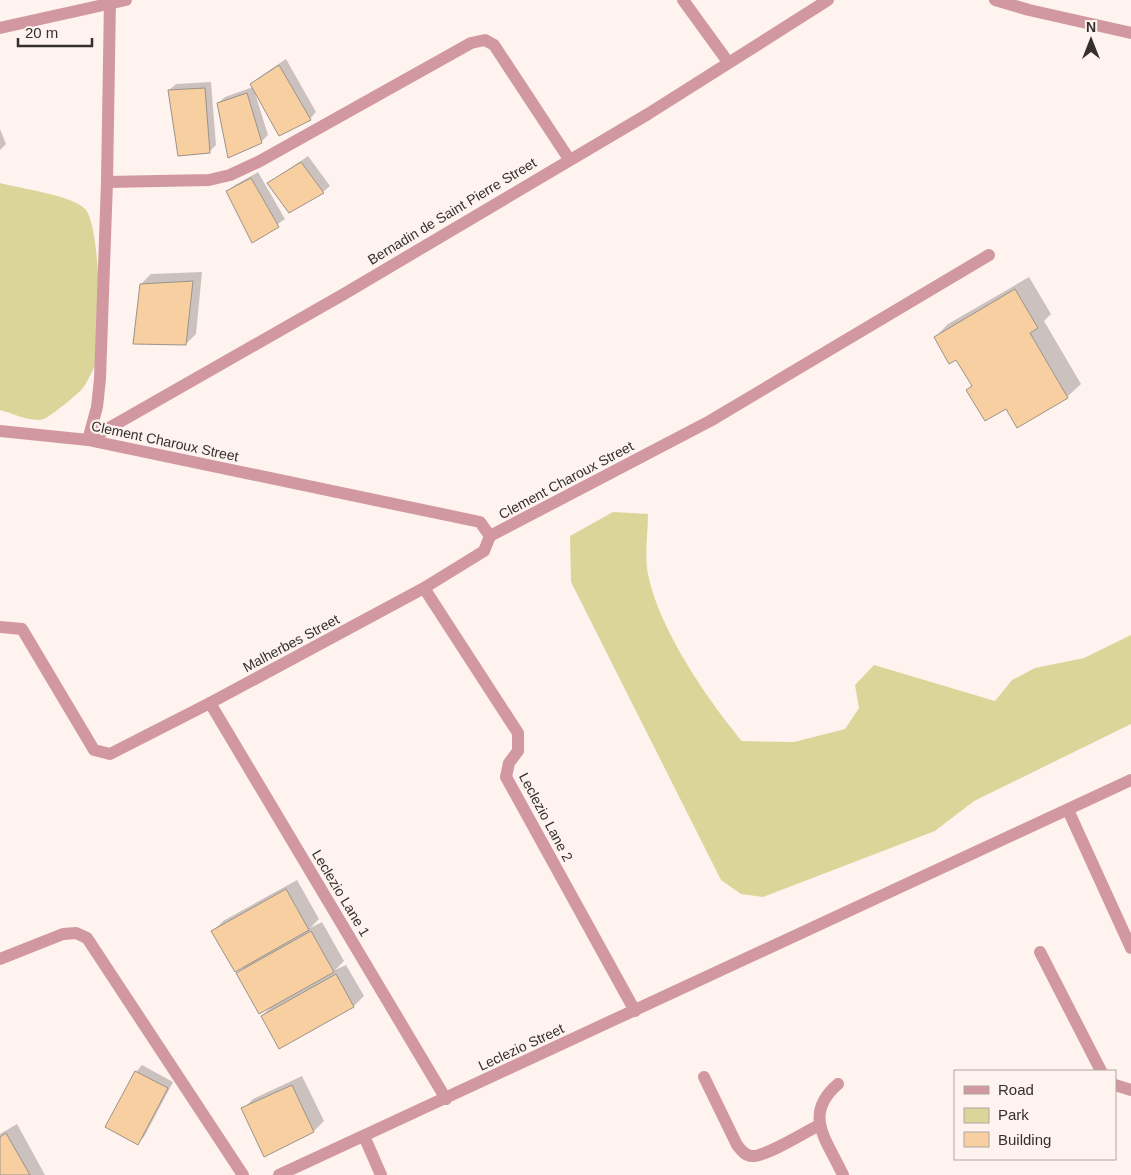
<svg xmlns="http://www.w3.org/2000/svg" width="1131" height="1175" viewBox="0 0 1131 1175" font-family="Arial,sans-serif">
  <rect width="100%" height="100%" fill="#fef3ef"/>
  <g fill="#dcd59a">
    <path d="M0 183C18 188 76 196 86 210 101 230 102 344 94 368 91 374 87 382 83 388 78 394 51 416 44 419 32 423 12 413 0 410Z"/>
    <path d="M613 512 648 514C648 531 645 551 647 568 655 623 706 698 742 741L794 742 845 729 859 708 855 685 874 665 995 701 1012 680 1035 668 1084 658 1131 635V724L974 801 935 831 763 897 741 894 721 880 571 582 570 536Z"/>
  </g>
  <g fill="#0003">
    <polygon points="286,59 316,112 310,119 255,93 268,135 261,142 218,103 225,97 253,87 252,84 258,78"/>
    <polygon points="211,82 216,145 209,152 169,90 176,84"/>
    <polygon points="0,129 6,144 0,150"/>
    <polygon points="308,156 330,186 323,192 269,183"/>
    <polygon points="258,172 285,219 253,242 228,192 235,185"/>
    <polygon points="202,272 196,334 186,344 141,284 151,274"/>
    <polygon points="1029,277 1051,314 1044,321 1081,384 1067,397 1007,407 968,390 973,385 957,358 935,337 948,324"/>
    <polygon points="297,880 319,919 310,928 322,922 344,961 335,970 346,965 364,996 354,1006 262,1016 272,1006 238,973 246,965 213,931 223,921"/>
    <polygon points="142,1065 173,1082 144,1137 137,1143 136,1072"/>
    <polygon points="302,1076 324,1121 314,1131 243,1109 253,1099"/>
    <polygon points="17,1124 45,1175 0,1175 0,1134"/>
  </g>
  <g fill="#f8cfa0" stroke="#9b9389">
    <polygon points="279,65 311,120 279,136 250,84"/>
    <polygon points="205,88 210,153 178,156 168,90"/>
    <polygon points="247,93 262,143 228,158 217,103"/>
    <polygon points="301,162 324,193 289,213 267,183"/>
    <polygon points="251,178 279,227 252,243 226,191"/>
    <polygon points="193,281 186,345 133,344 140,284"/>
    <polygon points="1015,289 1038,328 1030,333 1068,398 1017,428 1006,409 985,421 966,390 972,386 956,360 949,364 934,337"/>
    <polygon points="286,889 309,930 235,972 211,931"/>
    <polygon points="311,931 334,972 259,1014 236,973"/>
    <polygon points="336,974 354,1007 279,1049 261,1016"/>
    <polygon points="135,1071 168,1088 138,1145 105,1127"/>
    <polygon points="292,1085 314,1132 264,1157 241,1108"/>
    <polygon points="6,1133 30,1175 0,1175 0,1137"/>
  </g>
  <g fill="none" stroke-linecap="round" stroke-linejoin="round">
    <g stroke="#d298a1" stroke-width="12">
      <polyline points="683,0 728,62"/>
      <polyline points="995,0 1029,10 1131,33"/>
      <polyline points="0,28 126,0"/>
      <polyline points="107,182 209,180 230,175 260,161 471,43 485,40 494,45 569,159"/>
      <polyline points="0,431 88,440 480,522 490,536"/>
      <polyline points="88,440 344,294 648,114 828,0"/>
      <polyline points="88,440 97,407 100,379 107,182 110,0"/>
      <polyline points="490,536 710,421 989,255"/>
      <polyline points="424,588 518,733 518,751 509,763 506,777 635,1011"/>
      <polyline points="0,627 22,629 94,750 110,754 210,703 424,588 484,551 490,536"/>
      <polyline points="210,703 446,1099"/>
      <polyline points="1068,810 1131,948"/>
      <polyline points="1040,952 1101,1071"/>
      <polyline points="0,959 63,934 76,933 87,938 243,1175"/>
      <path d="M704 1077 737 1145C741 1150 745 1156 752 1156 765 1157 806 1132 819 1125"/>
      <path d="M838 1084C802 1115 827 1140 843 1175"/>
      <polyline points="1115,1085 1131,1090"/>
      <polyline points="364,1136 381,1175"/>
      <polyline points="279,1175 1131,780"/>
    </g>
  </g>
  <g text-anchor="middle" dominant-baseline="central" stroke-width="4.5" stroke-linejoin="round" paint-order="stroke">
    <g font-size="14" fill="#35302e" stroke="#fef3ef">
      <text transform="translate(452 211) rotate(-31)">Bernadin de Saint Pierre Street</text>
      <text transform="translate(165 441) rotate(12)">Clement Charoux Street</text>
      <text transform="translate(566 480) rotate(-28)">Clement Charoux Street</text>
      <text transform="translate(291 643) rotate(-28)">Malherbes Street</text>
      <text transform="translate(546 817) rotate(62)">Leclezio Lane 2</text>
      <text transform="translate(341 893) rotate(59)">Leclezio Lane 1</text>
      <text transform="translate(521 1047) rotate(-25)">Leclezio Street</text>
    </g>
  </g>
  <rect x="954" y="1070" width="162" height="90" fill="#fef3ef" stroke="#aea5a2"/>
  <rect x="964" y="1086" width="25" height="8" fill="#d298a1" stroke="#aea5a2"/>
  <text x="998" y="1095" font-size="15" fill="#35302e">Road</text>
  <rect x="964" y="1108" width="25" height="15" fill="#dcd59a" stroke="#aea5a2"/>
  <text x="998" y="1120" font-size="15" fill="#35302e">Park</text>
  <rect x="964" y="1132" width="25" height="15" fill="#f8cfa0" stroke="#aea5a2"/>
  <text x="998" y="1145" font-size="15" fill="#35302e">Building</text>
  <g transform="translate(1091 40)" stroke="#fef3ef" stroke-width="4" paint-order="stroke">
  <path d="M0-4L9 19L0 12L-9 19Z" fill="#35302e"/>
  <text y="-8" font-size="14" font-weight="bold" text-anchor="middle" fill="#35302e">N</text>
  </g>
  <path d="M18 38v8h74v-8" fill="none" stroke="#35302e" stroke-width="2.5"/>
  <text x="25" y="38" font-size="15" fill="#35302e" stroke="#fef3ef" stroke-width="4" paint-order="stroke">20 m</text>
</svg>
